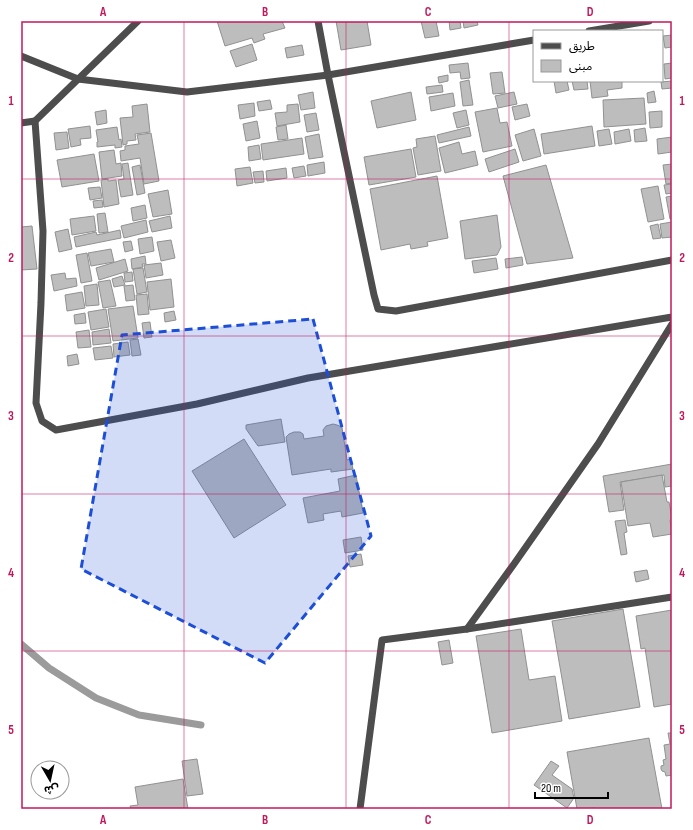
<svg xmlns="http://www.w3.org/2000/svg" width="693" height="830" viewBox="0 0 693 830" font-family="'Sofia Sans Condensed','Noto Sans Arabic',sans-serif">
  <rect width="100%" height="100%" fill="#fff"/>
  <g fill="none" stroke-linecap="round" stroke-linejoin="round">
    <polyline stroke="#9b9b9b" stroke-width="7" points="21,644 49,668 96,698 139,715 201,725"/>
  </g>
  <g fill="#bdbdbd" stroke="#919191">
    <polygon points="217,21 282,21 285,28 263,34 265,39 254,43 252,38 225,46"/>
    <polygon points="336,21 367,21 371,45 341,50"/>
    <polygon points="421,21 436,21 439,36 425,38"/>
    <polygon points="449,21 460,21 461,28 450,30"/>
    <polygon points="463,21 477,21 478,25 464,28"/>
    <polygon points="672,35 672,47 665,48 663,36"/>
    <polygon points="252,44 257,60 236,67 230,51"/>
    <polygon points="302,45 304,55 287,58 285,48"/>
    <polygon points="468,63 470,78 461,79 460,72 450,73 449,65"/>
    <polygon points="672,63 672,78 665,79 664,64"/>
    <polygon points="502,72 505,93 493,94 490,73"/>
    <polygon points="448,75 448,81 439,83 438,77"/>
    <polygon points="469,80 473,105 463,106 460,82"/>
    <polygon points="554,81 567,81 569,90 556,93"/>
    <polygon points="572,81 587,81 588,89 574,90"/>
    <polygon points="590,81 622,81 622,88 607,90 608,96 592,98"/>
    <polygon points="672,81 672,88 662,89 661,82"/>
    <polygon points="442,85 443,92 427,94 426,87"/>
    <polygon points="654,91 656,102 648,103 647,93"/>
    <polygon points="313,92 315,108 301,110 298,95"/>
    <polygon points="411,92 416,120 377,128 371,101"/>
    <polygon points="514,92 517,104 498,108 495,96"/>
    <polygon points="453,93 455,106 431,111 429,97"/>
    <polygon points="644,98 646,124 604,127 603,100"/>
    <polygon points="270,100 272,109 259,111 257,102"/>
    <polygon points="254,103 255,116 240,119 238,105"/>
    <polygon points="147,104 150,132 135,134 136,140 127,141 127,144 123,145 120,118 133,117 132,106"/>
    <polygon points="298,104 300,122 277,126 275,113 287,112 287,105"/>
    <polygon points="527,104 530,116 515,120 512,107"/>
    <polygon points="497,108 500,123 507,122 512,146 483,152 475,112"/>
    <polygon points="106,110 107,123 97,125 95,112"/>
    <polygon points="466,110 469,125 457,128 453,113"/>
    <polygon points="662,111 662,127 650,128 649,112"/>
    <polygon points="316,113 319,130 307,132 304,115"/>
    <polygon points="257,121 260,138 246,141 243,124"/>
    <polygon points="286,125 288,139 278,140 276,127"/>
    <polygon points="90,126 91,138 80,139 81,145 71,147 68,129"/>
    <polygon points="592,126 595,146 544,154 541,134"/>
    <polygon points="117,127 119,140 121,139 122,147 115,148 115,145 97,147 97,142 98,142 96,130"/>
    <polygon points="469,127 471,136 439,143 437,135"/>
    <polygon points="645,128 647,141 635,142 634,130"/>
    <polygon points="534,129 541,156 523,161 515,135"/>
    <polygon points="609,129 612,144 599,146 597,131"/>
    <polygon points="629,129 631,141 615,144 614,132"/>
    <polygon points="67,132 69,148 56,150 54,133"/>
    <polygon points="151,133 159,181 144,184 140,158 121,161 120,151 125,150 125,146 139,144 137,135"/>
    <polygon points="319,134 323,157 309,159 305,137"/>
    <polygon points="435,136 441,171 418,175 413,148 417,147 416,139"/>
    <polygon points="672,137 672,152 658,154 657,139"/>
    <polygon points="302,138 304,154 263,160 261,144"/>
    <polygon points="459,142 462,154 475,151 478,165 445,173 439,148"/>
    <polygon points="259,145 261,159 249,161 248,147"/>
    <polygon points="411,149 416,177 369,185 364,157"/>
    <polygon points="515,149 519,162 489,172 485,159"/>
    <polygon points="114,150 116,164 121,163 122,176 102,179 99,152"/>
    <polygon points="94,154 99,181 62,187 57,160"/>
    <polygon points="324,162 325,173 308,176 307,165"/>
    <polygon points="128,163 133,195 121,197 118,180 124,179 122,164"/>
    <polygon points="672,164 672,183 666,184 663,165"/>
    <polygon points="140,165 145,193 137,195 132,167"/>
    <polygon points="546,165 573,258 527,264 503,176"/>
    <polygon points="304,166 306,176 294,178 292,168"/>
    <polygon points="250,167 253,183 237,186 235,169"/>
    <polygon points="286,168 287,178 267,181 266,171"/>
    <polygon points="263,171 264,182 255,183 253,172"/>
    <polygon points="437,176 448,238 427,242 428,246 411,249 410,244 381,250 370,189"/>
    <polygon points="108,179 108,181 116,180 119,204 104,207 101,180"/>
    <polygon points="672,184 672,193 666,194 664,185"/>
    <polygon points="658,186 664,219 648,222 641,189"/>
    <polygon points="100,187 102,198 90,200 88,188"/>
    <polygon points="168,190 172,214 153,217 148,194"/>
    <polygon points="672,196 672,219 670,219 666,197"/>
    <polygon points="102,200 103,207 94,208 93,201"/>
    <polygon points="145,205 147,218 133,221 131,208"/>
    <polygon points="105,213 108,232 99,233 97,214"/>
    <polygon points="497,215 501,247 497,255 465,259 460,221"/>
    <polygon points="94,216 96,231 72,235 70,219"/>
    <polygon points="170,216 172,228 152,232 149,221"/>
    <polygon points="146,220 148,232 124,238 121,226"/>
    <polygon points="672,222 672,237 662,238 660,224"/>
    <polygon points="658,224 661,238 653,239 650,226"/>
    <polygon points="32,226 37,269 21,270 21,227"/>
    <polygon points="68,229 72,249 59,252 55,232"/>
    <polygon points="120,230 121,238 76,247 74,237 96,232 97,235"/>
    <polygon points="152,237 154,251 140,254 138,239"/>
    <polygon points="171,240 175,258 161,261 157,242"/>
    <polygon points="131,241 133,250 125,252 123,242"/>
    <polygon points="111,249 114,262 91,266 88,253"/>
    <polygon points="87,253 92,281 81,283 76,255"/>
    <polygon points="145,256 146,264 142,264 143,267 132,269 131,259"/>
    <polygon points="522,257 523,265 506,268 505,259"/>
    <polygon points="496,258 498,269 474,273 472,261"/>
    <polygon points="125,259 128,271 99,280 96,268"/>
    <polygon points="161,263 163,275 146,278 144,265"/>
    <polygon points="143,268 147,292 137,294 133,269"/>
    <polygon points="132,272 133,281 125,282 124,273"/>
    <polygon points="65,273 66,279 76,278 77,286 54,291 51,275"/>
    <polygon points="122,276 125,285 114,287 112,279"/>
    <polygon points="171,279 174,307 150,310 147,282"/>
    <polygon points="110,280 116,306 103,308 98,282"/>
    <polygon points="97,284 99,305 86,306 84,286"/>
    <polygon points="133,285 135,300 126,301 124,286"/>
    <polygon points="82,292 85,308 67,311 65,295"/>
    <polygon points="147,294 149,314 138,315 136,295"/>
    <polygon points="133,306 138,338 113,341 108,309"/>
    <polygon points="106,309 109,327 91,330 88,312"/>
    <polygon points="174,311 176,320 165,322 164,313"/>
    <polygon points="85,313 86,323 75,324 74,315"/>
    <polygon points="150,322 152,337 144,338 142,323"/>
    <polygon points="109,329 111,343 93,345 92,332"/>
    <polygon points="89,330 91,347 78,348 76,332"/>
    <polygon points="138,339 141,355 132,356 130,340"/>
    <polygon points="128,342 130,355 114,357 113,344"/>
    <polygon points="111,346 113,358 95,360 93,348"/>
    <polygon points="77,354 79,364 68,366 67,356"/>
    <polygon points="281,419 285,442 258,446 246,429 246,425"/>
    <polygon points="333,424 337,425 342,427 347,460 351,459 353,469 331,472 331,469 292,475 286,437 289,434 294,432 300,432 303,434 304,439 324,436 323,430 326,426"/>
    <polygon points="244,439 286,505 234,538 192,471"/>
    <polygon points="672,464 672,486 665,487 664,475 620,482 624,510 609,512 603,476"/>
    <polygon points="356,475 363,513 342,517 341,511 323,514 324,520 308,523 303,498 340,491 338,479"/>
    <polygon points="662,475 667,502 669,502 672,518 672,519 670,520 672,534 653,537 650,523 628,526 621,482"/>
    <polygon points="625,520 627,532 624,533 627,554 621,555 615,521"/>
    <polygon points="361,537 363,550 345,553 343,540"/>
    <polygon points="361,554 363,565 350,567 348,556"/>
    <polygon points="647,570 649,579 636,582 634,572"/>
    <polygon points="623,609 640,707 569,719 552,621"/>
    <polygon points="672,610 672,704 654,707 645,648 641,649 636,616"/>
    <polygon points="521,629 529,680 555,676 562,721 492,733 476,636"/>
    <polygon points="449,640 453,663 442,665 438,642"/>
    <polygon points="668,733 672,733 672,775 666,776 665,772 662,771 661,769 661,766 664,765 663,760 666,759 664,745 670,744"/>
    <polygon points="649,738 662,809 595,809 595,808 577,809 567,752"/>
    <polygon points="197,759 203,794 187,796 182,761"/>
    <polygon points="551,761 559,766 552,775 572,789 574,798 567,808 534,785"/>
    <polygon points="183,779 188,809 131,809 130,806 138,805 135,787"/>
  </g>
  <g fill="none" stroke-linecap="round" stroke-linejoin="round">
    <g stroke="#4d4d4d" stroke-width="7">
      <polyline points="318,21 328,75 374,295 378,309 396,311 672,260"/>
      <polyline points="589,31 649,21"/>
      <polyline points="21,56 78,79 187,92 328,75 534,40"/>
      <polyline points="35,121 43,231 41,303 36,403 42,421 56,430 197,404 308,378 672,317"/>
      <polyline points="21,123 35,121 138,21"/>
      <polyline points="467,629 672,597"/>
      <polyline points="360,809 382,640 467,629 514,564 598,444 672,324"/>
    </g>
  </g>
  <path fill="#1d4ed8" fill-opacity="0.2" stroke="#1d4ed8" stroke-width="3" stroke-dasharray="8 5" stroke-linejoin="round" d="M313 319 371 536 265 663 81 569 122 335Z"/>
  <path fill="none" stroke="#c2185b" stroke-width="1" stroke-opacity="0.55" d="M184 21V809M346 21V809M509 21V809M21 179H672M21 336H672M21 494H672M21 651H672"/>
  <rect width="693" height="830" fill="none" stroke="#ffffff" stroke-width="44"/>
  <rect x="533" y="30" width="130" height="52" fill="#ffffff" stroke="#999999"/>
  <rect x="541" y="43" width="20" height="6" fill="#4d4d4d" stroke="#999999"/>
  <text x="569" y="50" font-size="12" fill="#000000">طريق</text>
  <rect x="541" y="60" width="20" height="12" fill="#bdbdbd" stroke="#999999"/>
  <text x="569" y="70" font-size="12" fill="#000000">مبنى</text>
  <g transform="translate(50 780) rotate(171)"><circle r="19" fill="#ffffff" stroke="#999999"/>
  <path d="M0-3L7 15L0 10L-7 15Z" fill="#000000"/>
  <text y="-6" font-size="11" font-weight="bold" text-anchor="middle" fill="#000000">ش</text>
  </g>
  <path d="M535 792v6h73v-6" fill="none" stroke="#000000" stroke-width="2"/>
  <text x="541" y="792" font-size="12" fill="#000000" stroke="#ffffff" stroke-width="3" paint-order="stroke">20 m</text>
  <rect x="22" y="22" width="649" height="786" fill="none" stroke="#c2185b" stroke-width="1.5"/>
  <g font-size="13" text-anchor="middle" font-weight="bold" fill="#c2185b">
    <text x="103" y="16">A</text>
    <text x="265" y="16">B</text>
    <text x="428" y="16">C</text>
    <text x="590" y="16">D</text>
    <text x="11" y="105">1</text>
    <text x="682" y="105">1</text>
    <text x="11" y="262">2</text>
    <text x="682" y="262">2</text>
    <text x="11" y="420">3</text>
    <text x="682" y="420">3</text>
    <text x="11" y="577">4</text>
    <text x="682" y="577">4</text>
    <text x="11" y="734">5</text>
    <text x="682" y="734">5</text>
    <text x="103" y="824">A</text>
    <text x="265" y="824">B</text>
    <text x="428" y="824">C</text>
    <text x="590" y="824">D</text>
  </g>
</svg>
